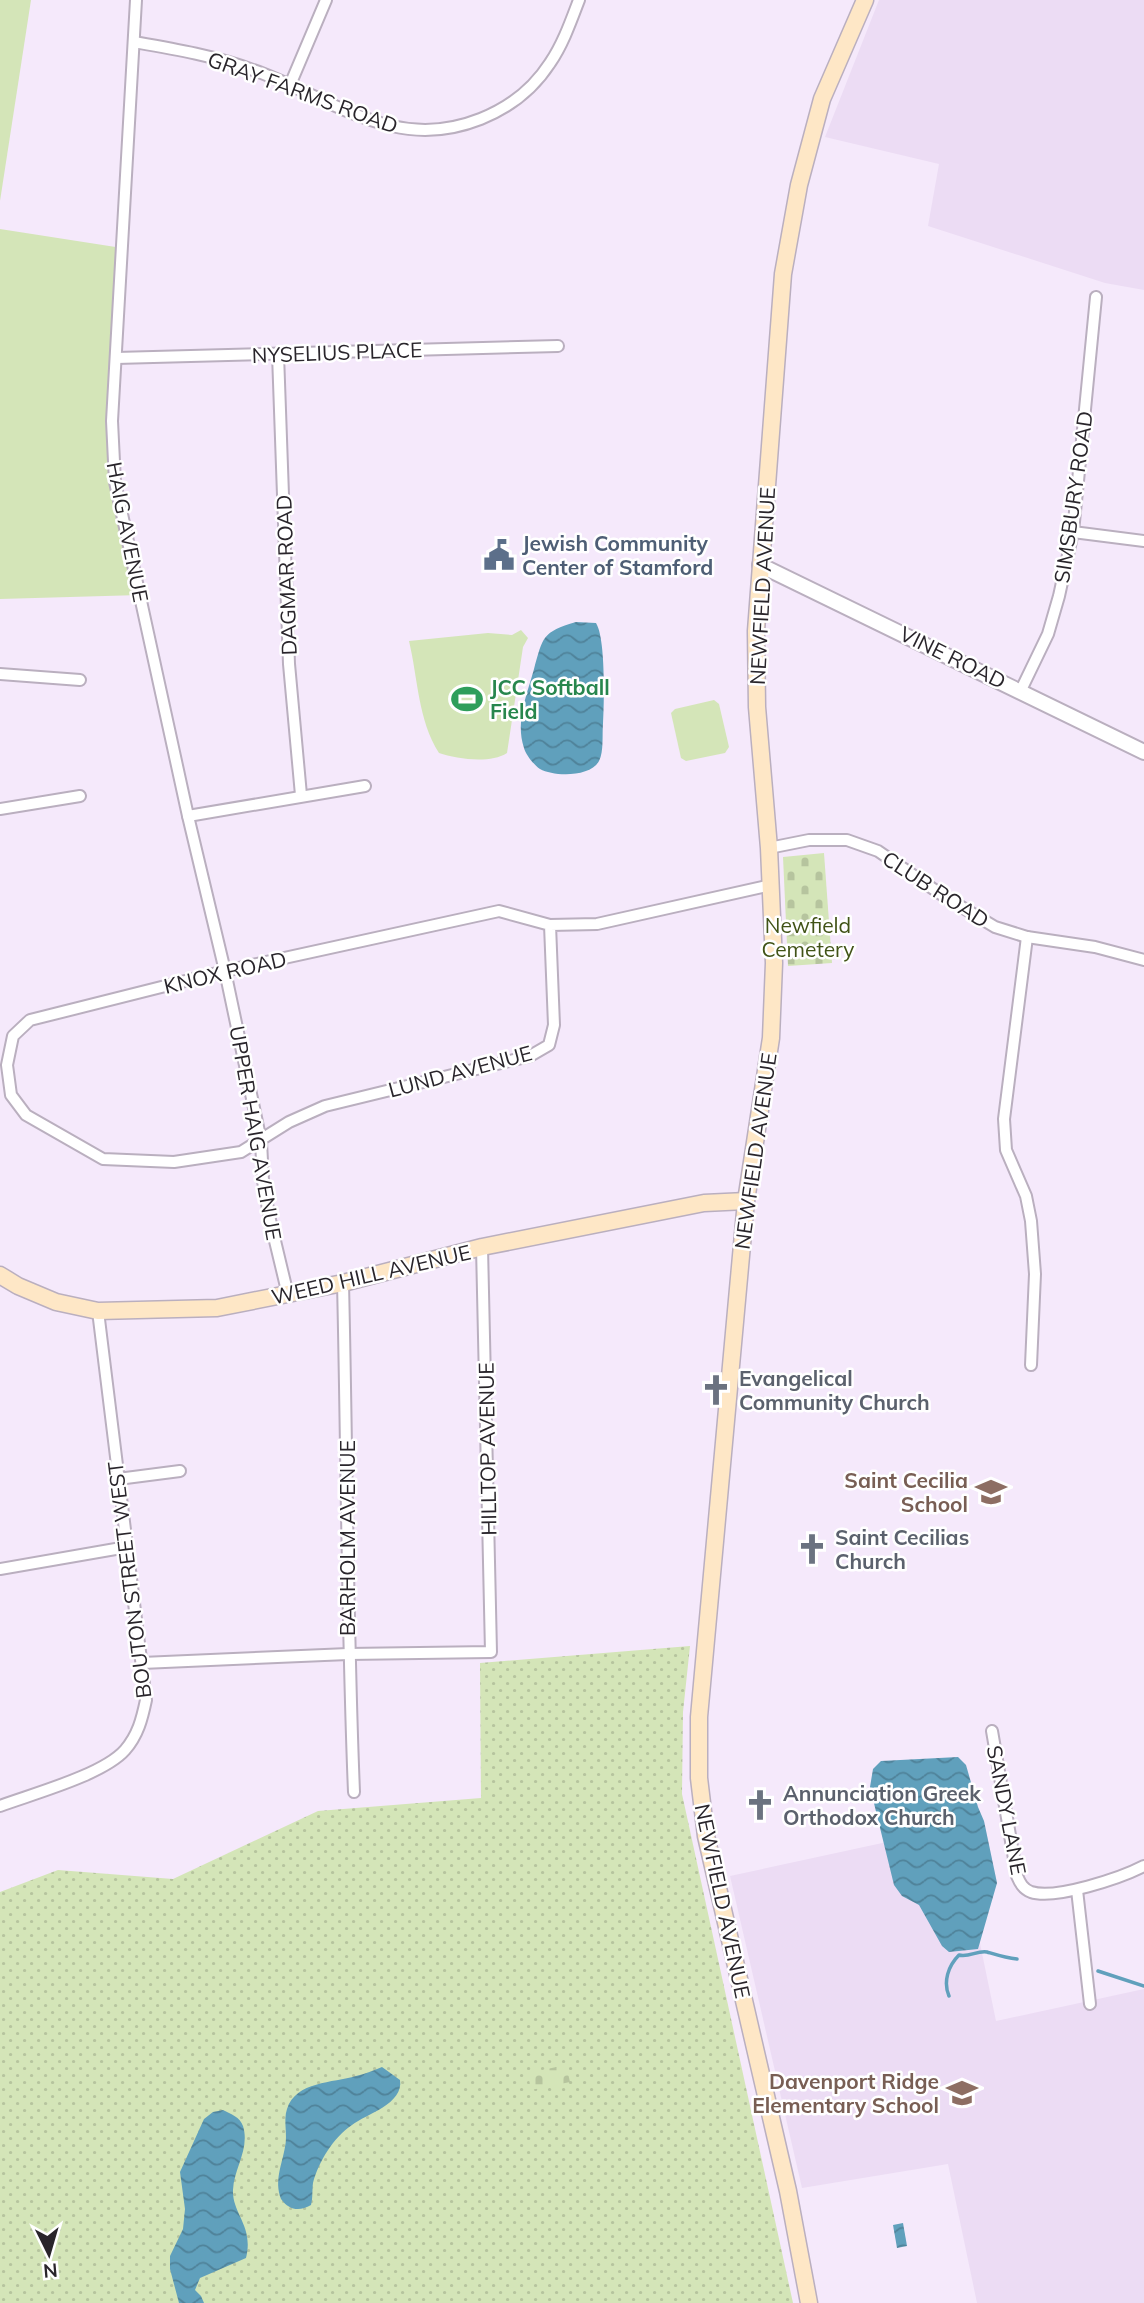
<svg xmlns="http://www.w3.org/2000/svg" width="1144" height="2303" viewBox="0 0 1144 2303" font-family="Mulish,sans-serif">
  <defs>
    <pattern id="grass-dots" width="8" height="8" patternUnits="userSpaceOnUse" patternTransform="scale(1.75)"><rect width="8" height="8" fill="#d4e5b8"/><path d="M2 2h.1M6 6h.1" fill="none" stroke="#b6c49e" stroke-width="1.8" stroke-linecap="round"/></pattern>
    <pattern id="cemetery-stones" width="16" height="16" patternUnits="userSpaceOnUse" patternTransform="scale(1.75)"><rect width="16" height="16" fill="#d4e5b8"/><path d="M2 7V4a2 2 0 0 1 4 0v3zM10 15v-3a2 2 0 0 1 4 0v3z" fill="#b6c49e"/></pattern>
    <pattern id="water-waves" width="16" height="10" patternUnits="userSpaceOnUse" patternTransform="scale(1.75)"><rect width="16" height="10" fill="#60a0bc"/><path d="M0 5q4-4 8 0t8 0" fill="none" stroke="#4f8299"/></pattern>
  </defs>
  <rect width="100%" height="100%" fill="#f5e9fb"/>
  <g fill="#ecdcf4">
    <polygon points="879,0 1144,0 1144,290 1105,283 928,226 939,164 825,137"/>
    <polygon points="984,1821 997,1883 969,1890 996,2021 1144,1989 1144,2303 977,2303 948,2164 802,2188 730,1876"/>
  </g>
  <polygon fill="url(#grass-dots)" points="690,1646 683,1712 682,1794 793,2303 0,2303 0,1892 58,1870 173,1879 318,1811 481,1798 480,1663"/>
  <g fill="url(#cemetery-stones)">
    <polygon points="824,853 832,963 788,966 783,857"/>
    <polygon points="566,2065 570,2082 531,2090 528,2073"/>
  </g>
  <g fill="#d4e5b8">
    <polygon points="0,0 31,0 0,201"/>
    <polygon points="0,229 122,248 113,456 140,595 0,599"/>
    <path d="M521 630 528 638 523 647 507 753C490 764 457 759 439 753 418 720 418 679 409 641L488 633 512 635Z"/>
    <polygon points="714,700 719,704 729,747 725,753 686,761 681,758 671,713 675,709"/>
  </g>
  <g fill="url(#water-waves)">
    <path d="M576 622 596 623C606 639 604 703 603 724 602 734 604 752 599 761 591 777 554 777 540 769 534 765 526 755 524 748 515 721 527 695 534 669 543 637 542 632 576 622Z"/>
    <polygon points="958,1757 966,1765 978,1807 984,1821 997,1883 978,1949 949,1952 942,1946 919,1905 902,1896 894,1885 870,1787 873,1769 881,1761"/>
    <path d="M382 2067 400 2080C404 2104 366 2114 352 2125 333 2138 319 2161 313 2183 312 2190 313 2198 311 2205 299 2212 289 2210 281 2199 274 2180 282 2165 285 2147 288 2134 283 2121 287 2109 296 2081 333 2083 356 2076 365 2074 374 2070 382 2067Z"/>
    <path d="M223 2110C231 2114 240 2117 243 2126 250 2149 234 2168 233 2190 232 2214 254 2226 246 2258L200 2278 195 2290 201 2296 204 2303H179L170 2269V2256L183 2229 185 2209 180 2172 204 2119 213 2112Z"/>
    <polygon points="903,2223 907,2246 897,2248 893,2225"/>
  </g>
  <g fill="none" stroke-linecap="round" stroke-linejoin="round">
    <g stroke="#60a0bc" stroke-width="3.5">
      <polyline points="1098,1971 1144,1986"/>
      <path d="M949 1996C943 1982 948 1966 959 1955 968 1958 978 1950 987 1952 997 1955 1006 1958 1017 1959"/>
    </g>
    <defs>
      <g id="minor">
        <polyline points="136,0 112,421 115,482 188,816 225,971 261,1141 263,1181 270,1220 288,1295"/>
        <path d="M134 42C174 49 215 56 253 70 300 86 343 115 392 126 451 140 517 114 550 63 563 44 571 21 579 0"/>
        <polyline points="290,85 326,0"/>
        <polyline points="278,354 289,664 301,795"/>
        <polyline points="116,358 558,346"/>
        <polyline points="1073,532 1144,541"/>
        <polyline points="0,674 80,680"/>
        <polyline points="1021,690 1048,634 1059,596 1073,532 1096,297"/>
        <polyline points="0,809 80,796"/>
        <polyline points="188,816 365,786"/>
        <polyline points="769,848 809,840 847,840 878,851 945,897 995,927 1027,937 1095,947 1144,960"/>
        <polyline points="550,925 554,1025 549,1045 530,1056 325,1106 289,1122 241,1152 174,1162 103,1159 26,1115 11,1095 7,1065 13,1036 30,1020 225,971 499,911 550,925 597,924 771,885"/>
        <polyline points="1027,937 1004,1119 1006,1150 1026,1196 1031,1221 1035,1274 1031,1365"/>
        <path d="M343 1283C347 1453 347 1622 354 1792"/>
        <polyline points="118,1479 180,1471"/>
        <polyline points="0,1569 127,1547"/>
        <polyline points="142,1663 348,1654 491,1652 482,1247"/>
        <path d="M992 1731 1017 1876C1020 1883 1023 1889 1031 1892 1055 1900 1121 1878 1144 1866"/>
        <path d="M0 1806C32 1794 103 1775 125 1750 138 1735 142 1719 146 1700L98 1311"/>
        <polyline points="1077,1890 1090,2004"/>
      </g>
      <polyline id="tertiary" points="760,565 1144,752"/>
      <g id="secondary">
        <polyline points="0,1275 18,1286 56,1302 98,1311 217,1308 343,1283 482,1247 704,1203 746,1201"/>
        <polyline points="809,2303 788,2191 706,1836 699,1778 699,1717 746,1201 771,1038 774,963 769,848 757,707 756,631 783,274 799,185 822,99 865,0"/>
      </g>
    </defs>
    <use href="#minor" stroke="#baafbf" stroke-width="14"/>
    <use href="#tertiary" stroke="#baafbf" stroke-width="18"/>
    <use href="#secondary" stroke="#baafbf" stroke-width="19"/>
    <use href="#minor" stroke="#fff" stroke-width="10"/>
    <use href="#tertiary" stroke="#fff" stroke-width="14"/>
    <use href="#secondary" stroke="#fee7c6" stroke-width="16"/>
  </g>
  <defs>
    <symbol id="civic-bare" viewBox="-9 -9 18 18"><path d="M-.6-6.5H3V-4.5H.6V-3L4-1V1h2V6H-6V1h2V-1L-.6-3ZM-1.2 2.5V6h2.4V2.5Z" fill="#5c6f8a" stroke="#fff" stroke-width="2.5" paint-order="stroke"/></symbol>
    <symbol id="stadium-bare" viewBox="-9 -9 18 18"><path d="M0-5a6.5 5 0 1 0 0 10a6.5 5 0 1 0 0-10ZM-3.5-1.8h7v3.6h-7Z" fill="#2e9e5b" stroke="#fff" stroke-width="2.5" paint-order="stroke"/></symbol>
    <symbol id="church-bare" viewBox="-9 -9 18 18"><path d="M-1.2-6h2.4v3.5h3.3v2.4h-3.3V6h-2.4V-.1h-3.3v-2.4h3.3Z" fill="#6b7280" stroke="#fff" stroke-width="2.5" paint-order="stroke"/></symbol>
    <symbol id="school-bare" viewBox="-9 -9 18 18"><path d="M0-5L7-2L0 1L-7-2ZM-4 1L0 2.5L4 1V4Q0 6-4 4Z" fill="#8d6e63" stroke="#fff" stroke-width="2.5" paint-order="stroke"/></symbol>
  </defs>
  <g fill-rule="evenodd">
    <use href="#civic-bare" x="477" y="533" width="44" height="44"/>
    <use href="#stadium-bare" x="445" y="677" width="44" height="44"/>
    <use href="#church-bare" x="694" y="1368" width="44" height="44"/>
    <use href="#school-bare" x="969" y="1470" width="44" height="44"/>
    <use href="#church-bare" x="790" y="1527" width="44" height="44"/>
    <use href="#church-bare" x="738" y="1783" width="44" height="44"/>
    <use href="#school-bare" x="940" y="2071" width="44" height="44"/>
  </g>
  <g text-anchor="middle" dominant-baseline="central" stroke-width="5" stroke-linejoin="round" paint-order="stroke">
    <g font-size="21" fill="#29252b" stroke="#fff">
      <text transform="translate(303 92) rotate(20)">GRAY FARMS ROAD</text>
      <text transform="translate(337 352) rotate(-2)">NYSELIUS PLACE</text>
      <text transform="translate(1073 497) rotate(-82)">SIMSBURY ROAD</text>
      <text transform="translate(128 532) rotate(79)">HAIG AVENUE</text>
      <text transform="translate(286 575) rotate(-92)">DAGMAR ROAD</text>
      <text transform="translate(762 586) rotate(-87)">NEWFIELD AVENUE</text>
      <text transform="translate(953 657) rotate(26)">VINE ROAD</text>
      <text transform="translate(936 889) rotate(33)">CLUB ROAD</text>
      <text transform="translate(225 972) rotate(-13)">KNOX ROAD</text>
      <text transform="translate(460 1071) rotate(-15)">LUND AVENUE</text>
      <text transform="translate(256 1133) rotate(80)">UPPER HAIG AVENUE</text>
      <text transform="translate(755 1151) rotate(-82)">NEWFIELD AVENUE</text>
      <text transform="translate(371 1274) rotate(-13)">WEED HILL AVENUE</text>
      <text transform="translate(487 1449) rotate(-91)">HILLTOP AVENUE</text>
      <text transform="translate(347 1538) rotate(-90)">BARHOLM AVENUE</text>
      <text transform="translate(129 1580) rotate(-97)">BOUTON STREET WEST</text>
      <text transform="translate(1007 1810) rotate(79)">SANDY LANE</text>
      <text transform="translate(723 1901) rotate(78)">NEWFIELD AVENUE</text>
    </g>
    <g font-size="21" font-weight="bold" fill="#4e5e75" stroke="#fff" text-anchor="start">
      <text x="522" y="543">Jewish Community<tspan x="522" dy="24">Center of Stamford</tspan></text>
    </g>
    <g font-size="21" font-weight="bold" fill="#27864d" stroke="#fff" text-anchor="start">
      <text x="490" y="687">JCC Softball<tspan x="490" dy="24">Field</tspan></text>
    </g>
    <g font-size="21" fill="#415317" stroke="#fff">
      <text x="808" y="925">Newfield<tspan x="808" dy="24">Cemetery</tspan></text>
    </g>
    <g font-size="21" font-weight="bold" fill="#5b616d" stroke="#fff" text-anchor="start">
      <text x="739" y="1378">Evangelical<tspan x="739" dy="24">Community Church</tspan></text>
      <text x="835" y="1537">Saint Cecilias<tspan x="835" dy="24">Church</tspan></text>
      <text x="783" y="1793">Annunciation Greek<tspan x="783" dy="24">Orthodox Church</tspan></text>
    </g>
    <g font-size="21" font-weight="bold" fill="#785e54" stroke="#fff" text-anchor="end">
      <text x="968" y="1480">Saint Cecilia<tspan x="968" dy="24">School</tspan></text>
      <text x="939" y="2081">Davenport Ridge<tspan x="939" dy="24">Elementary School</tspan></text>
    </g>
  </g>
  <g transform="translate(49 2254) rotate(175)" stroke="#ffffff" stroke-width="5" paint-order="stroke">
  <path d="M0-5L12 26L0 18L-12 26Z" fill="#29252b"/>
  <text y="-10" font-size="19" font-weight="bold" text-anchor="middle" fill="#29252b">N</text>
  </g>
</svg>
